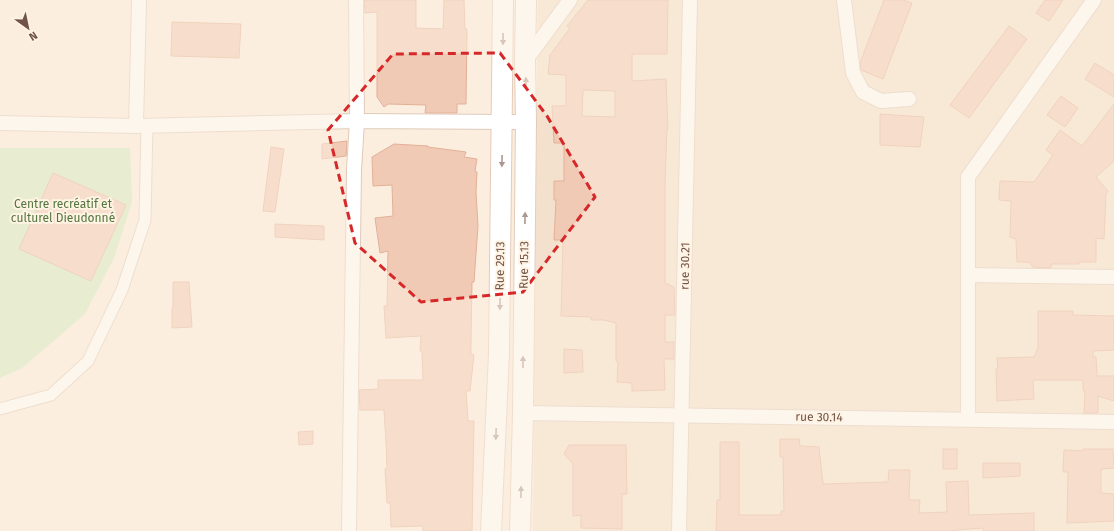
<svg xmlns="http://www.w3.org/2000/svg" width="1114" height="531" viewBox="0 0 1114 531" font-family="'Fira Sans',sans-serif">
  <rect width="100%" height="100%" fill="#fceede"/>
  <polygon fill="#f3e0cd" points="538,0 1114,0 1114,531 533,531"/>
  <polygon fill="#d1e8be" points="0,148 130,148 132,202 114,258 85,314 22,368 0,378"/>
  <g fill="#f1cab6" stroke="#e3b097" fill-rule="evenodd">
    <polygon points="364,0 416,0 416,28 443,29 444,0 464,0 465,29 467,29 466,104 457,104 457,113 425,113 426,105 388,104 384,107 377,97 377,12 365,13"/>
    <path d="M588 0H668L667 54H632V81L666 79 668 129H667L665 184V283L674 287 675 315H665V342H674V359H664L665 390 632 391V383L617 382 618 362 616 361V323L604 320H591V317L561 316 563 240H554L556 200H554V181H564V143H554L552 106H566V75L548 74 550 55 570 28 567 26ZM583 90 615 91V117L582 116Z"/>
    <polygon points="884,0 903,0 912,3 883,79 861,70 860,63"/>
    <polygon points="1045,0 1063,0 1049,21 1036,13"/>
    <polygon points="172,22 241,24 239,58 171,56"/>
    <polygon points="1009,26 1027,39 969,118 950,105"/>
    <polygon points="1095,63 1114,75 1114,97 1085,79"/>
    <polygon points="1061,96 1078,108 1065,127 1047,115"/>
    <polygon points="1114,104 1114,161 1096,177 1108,191 1106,194 1104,239 1096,238 1096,262 1079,262 1079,264 1051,264 1051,268 1033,267 1029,262 1017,262 1016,239 1010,237 1011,201 999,200 1000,181 1034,182 1053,155 1046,150 1060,130 1082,146"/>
    <polygon points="880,114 924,117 920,147 880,145"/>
    <polygon points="347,141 346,156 322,159 322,144"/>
    <polygon points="394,144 428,146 428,147 466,152 464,157 477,159 475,171 477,172 476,192 478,226 474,282 472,282 471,342 471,354 474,355 470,391 466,391 468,421 474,421 472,531 423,531 423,526 391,527 390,503 387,503 385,469 387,468 386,443 384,410 360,410 359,390 378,389 378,380 423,380 422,351 420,351 421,336 386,338 384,306 387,306 388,251 380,253 375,218 393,216 392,185 373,186 372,157"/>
    <polygon points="271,147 284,149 275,212 263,211"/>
    <polygon points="53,173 126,205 91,281 19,249"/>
    <polygon points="275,224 324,226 324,240 275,237"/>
    <polygon points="173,282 189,282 192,327 172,328 172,308 173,308"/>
    <polygon points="1038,311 1073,311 1073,315 1114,316 1114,350 1093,351 1093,357 1096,357 1097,376 1114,376 1114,401 1098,396 1098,413 1084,413 1085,391 1083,391 1083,380 1034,380 1033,383 1034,399 997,401 996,369 998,368 997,358 1034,357 1038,347"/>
    <polygon points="564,349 582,350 583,372 564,373"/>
    <polygon points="313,431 313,444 299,445 298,432"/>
    <polygon points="780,439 799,439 800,446 819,447 823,484 888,482 889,470 910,470 909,500 920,500 919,513 947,512 946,482 968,481 969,515 1034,513 1034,531 983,531 983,528 956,530 956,531 716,531 717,500 720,500 720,442 739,442 739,515 781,515 781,511 784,511 783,457 780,457"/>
    <polygon points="569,445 626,445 627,494 622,494 622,529 581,528 581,515 573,516 573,464 564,454"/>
    <rect x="943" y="449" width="14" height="20"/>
    <polygon points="1083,449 1113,449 1114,468 1101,469 1101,493 1114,494 1114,521 1067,523 1068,472 1063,472 1064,450 1083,451"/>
    <polygon points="983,463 1020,463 1020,476 983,478"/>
  </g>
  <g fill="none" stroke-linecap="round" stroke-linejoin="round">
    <defs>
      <polyline id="pedestrian" points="0,409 51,395 88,361 122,290 145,220 147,125"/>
      <g id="minor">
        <polyline points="844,0 853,73 863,92 881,101 909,99"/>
        <polyline points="525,61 570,0"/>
        <polyline points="0,123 136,126 357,121 526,122"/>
        <polyline points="136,126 139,0"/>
        <polyline points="968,275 1114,277"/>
        <polyline points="523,413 1114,422"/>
        <polyline points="968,419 968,177 1094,0"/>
        <polyline points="349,531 354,170 357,121 356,0"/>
        <polyline points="679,531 690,0"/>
      </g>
      <g id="secondary">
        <polyline points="491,531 499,353 503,0"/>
        <polyline points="520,531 523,413 526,122 525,61 526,0"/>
      </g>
    </defs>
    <use href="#pedestrian" stroke="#dfcabb" stroke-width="13"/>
    <use href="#minor" stroke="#dfcabb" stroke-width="16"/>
    <use href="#secondary" stroke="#e4cbb9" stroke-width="22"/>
    <use href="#pedestrian" stroke="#fff" stroke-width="11"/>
    <use href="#minor" stroke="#fff" stroke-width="14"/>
    <use href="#secondary" stroke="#fff" stroke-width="20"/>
  </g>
  <defs><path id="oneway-solid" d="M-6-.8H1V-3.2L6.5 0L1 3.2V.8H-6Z"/></defs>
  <g fill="#aa9891">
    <use href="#oneway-solid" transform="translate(503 39) rotate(90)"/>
    <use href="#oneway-solid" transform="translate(526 83) rotate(-91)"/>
    <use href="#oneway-solid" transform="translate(502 161) rotate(91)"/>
    <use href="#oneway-solid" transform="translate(525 218) rotate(-89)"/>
    <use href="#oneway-solid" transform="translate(500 304) rotate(91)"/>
    <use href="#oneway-solid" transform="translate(523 362) rotate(-90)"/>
    <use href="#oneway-solid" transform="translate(496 434) rotate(92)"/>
    <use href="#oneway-solid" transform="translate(521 492) rotate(-89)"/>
  </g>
  <path d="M0 0H1114V531H0ZM500 53 547 116 595 197 523 292 421 302 355 243 328 130 393 54Z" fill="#fceede" fill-opacity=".55" fill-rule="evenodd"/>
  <path fill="none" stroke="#d62828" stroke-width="3" stroke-dasharray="8 5" stroke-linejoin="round" d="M500 53 547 116 595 197 523 292 421 302 355 243 328 130 393 54Z"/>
  <g text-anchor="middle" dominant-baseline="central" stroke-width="4" stroke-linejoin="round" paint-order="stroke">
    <g font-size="12" fill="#537740" stroke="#fff3e4">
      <text x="63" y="204">Centre recréatif et<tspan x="63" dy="14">culturel Dieudonné</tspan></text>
    </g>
    <g font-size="12" fill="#715447" stroke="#fff3e4">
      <text transform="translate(524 265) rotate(-89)">Rue 15.13</text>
      <text transform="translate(500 266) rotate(-89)">Rue 29.13</text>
      <text transform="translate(685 266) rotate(-89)">rue 30.21</text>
      <text transform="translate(819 417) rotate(1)">rue 30.14</text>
    </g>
  </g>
  <g transform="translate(28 28) rotate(147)" stroke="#fff3e4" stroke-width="3" paint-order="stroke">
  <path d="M0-3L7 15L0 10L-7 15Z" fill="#715447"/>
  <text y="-6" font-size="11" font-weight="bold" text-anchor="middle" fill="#715447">N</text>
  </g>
</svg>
